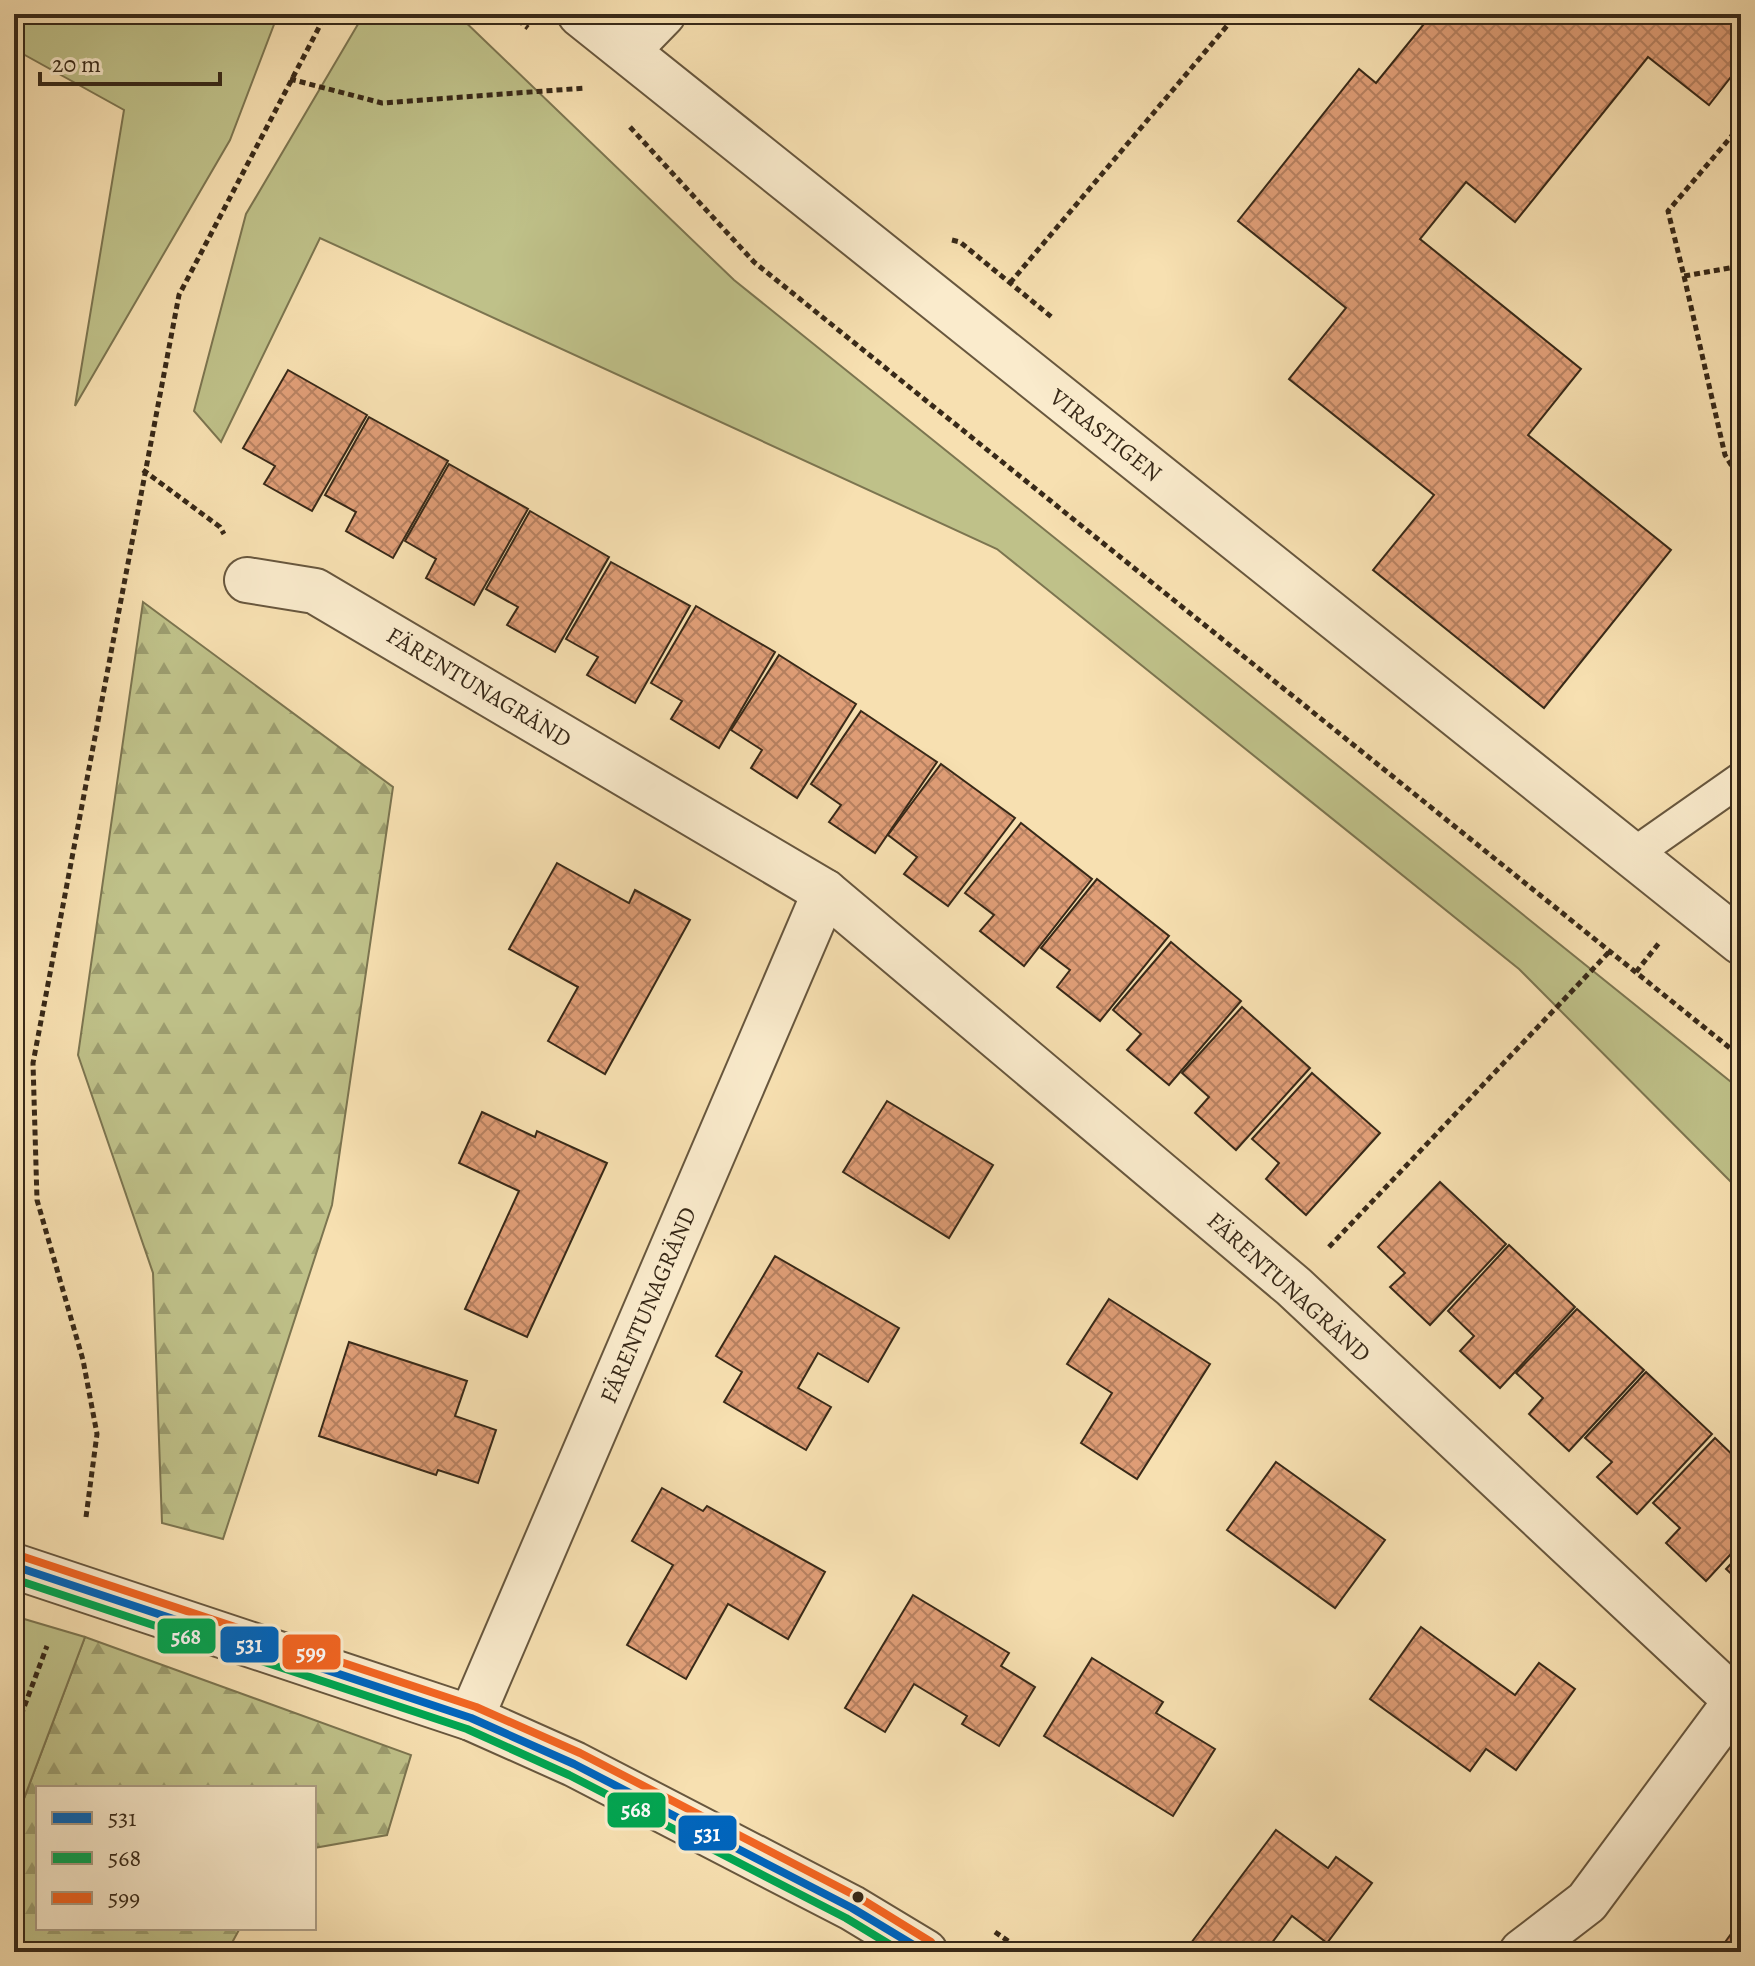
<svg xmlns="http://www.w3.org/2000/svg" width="1755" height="1966" viewBox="0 0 1755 1966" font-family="Alegreya,serif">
  <defs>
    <pattern id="forest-firs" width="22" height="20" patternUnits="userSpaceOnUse" patternTransform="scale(2)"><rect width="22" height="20" fill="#bfc189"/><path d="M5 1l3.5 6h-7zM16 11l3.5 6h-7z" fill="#9c9d6f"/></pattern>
    <pattern id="building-cross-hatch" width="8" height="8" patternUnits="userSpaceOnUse" patternTransform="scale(2)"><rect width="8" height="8" fill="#e09e77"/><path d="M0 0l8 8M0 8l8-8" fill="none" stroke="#b78161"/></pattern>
  </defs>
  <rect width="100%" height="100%" fill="#f7e0b1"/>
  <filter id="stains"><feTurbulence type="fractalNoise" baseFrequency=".0025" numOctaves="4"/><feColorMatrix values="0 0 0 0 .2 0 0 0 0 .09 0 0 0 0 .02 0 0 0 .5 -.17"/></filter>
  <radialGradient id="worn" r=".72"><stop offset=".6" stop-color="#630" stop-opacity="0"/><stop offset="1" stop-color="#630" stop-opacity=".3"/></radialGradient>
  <g fill="url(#forest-firs)" stroke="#7c7550" stroke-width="2">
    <polygon points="143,602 393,787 332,1205 223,1539 162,1523 153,1273 78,1055"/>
    <polygon points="85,1637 411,1755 387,1835 314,1848 314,1788 38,1788 38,1928 240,1928 227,1952 14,1952 14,1825"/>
  </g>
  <g fill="#bfc189" stroke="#7c7550" stroke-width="2">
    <polygon points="14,14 278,14 230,140 75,406 124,110 14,49"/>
    <polygon points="364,14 457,14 734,280 1741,1090 1741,1192 1519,969 997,549 320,238 221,442 194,411 246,214"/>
    <polygon points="14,1616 85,1637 14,1825"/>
  </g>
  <g fill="url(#building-cross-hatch)" stroke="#382918" stroke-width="2">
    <polygon points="1432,14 1741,14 1741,64 1709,105 1648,57 1515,222 1466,182 1420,239 1581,369 1528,435 1671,550 1544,708 1373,570 1434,495 1289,379 1346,308 1238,221 1359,69 1376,83"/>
    <polygon points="288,370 367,415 312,511 264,484 275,466 243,448"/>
    <polygon points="369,417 448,461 393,558 346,531 356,512 325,495"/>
    <polygon points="449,464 528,509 474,605 426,578 436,559 405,541"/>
    <polygon points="530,511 609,557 555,652 507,625 518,607 486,589"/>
    <polygon points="611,562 690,606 635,703 587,675 598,657 566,639"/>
    <polygon points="696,606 775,652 719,748 671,719 682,701 651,683"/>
    <polygon points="779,655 856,704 797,798 751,768 762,750 731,730"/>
    <polygon points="861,711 937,762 875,853 829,822 841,805 811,784"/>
    <polygon points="941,764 1015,818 948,906 904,874 917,857 888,835"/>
    <polygon points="1021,823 1092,879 1024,966 980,931 994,915 965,893"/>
    <polygon points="557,863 629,903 635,890 690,920 605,1074 548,1041 578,987 509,949"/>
    <polygon points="1097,879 1169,936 1100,1021 1057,987 1070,970 1041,948"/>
    <polygon points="1171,942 1241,1001 1169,1085 1127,1050 1141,1034 1113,1010"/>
    <polygon points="1242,1007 1310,1068 1236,1150 1195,1113 1209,1097 1182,1073"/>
    <polygon points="1312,1073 1380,1133 1306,1215 1266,1179 1279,1163 1252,1139"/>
    <polygon points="887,1101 993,1165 949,1238 843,1172"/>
    <polygon points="482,1112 535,1137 537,1131 607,1163 527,1337 465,1309 519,1191 459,1163"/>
    <polygon points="1440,1182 1506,1244 1430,1325 1390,1287 1405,1273 1378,1247"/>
    <polygon points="1509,1245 1575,1307 1500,1388 1460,1351 1474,1336 1448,1311"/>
    <polygon points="775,1256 899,1328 868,1382 818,1353 798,1388 831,1407 806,1450 724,1402 742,1372 716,1356"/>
    <polygon points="1109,1299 1210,1364 1137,1479 1081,1443 1112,1393 1067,1364"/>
    <polygon points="1577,1309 1644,1370 1569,1451 1529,1414 1543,1398 1516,1373"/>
    <polygon points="349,1342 467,1381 455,1416 496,1430 478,1483 438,1470 436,1475 319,1436"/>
    <polygon points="1646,1372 1712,1434 1637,1514 1597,1477 1612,1462 1585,1438"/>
    <polygon points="1715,1438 1741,1463 1741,1543 1706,1581 1666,1543 1680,1528 1653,1503"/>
    <polygon points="1276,1462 1385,1540 1335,1608 1227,1530"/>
    <polygon points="662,1488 703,1511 707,1506 825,1572 788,1639 728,1604 686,1679 627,1645 673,1565 632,1541"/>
    <polygon points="1741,1553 1741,1583 1726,1569"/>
    <polygon points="913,1595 1009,1653 1001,1666 1035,1687 999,1746 962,1724 967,1716 914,1684 885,1732 845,1708"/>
    <polygon points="1421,1627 1515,1695 1539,1663 1575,1689 1516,1770 1486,1749 1470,1771 1370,1699"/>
    <polygon points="1092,1658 1163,1702 1156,1713 1215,1749 1173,1816 1044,1736"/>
    <polygon points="1276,1830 1328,1868 1336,1857 1372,1883 1327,1943 1292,1916 1265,1952 1202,1952 1191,1943"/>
    <polygon points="1741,1920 1741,1952 1718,1952"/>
  </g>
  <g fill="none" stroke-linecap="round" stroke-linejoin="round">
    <defs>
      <polyline id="lane" points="1634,854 1741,779"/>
      <g id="street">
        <polyline points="580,14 1741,942"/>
        <polyline points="628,50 663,14"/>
        <polyline points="247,580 315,591 825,892 1293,1286 1741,1705"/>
        <polyline points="14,1566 471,1718 574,1764 852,1908 925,1952"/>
        <polyline points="471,1718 825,892"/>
        <polyline points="1522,1952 1587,1902 1736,1701"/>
      </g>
    </defs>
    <use href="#lane" stroke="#68573e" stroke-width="36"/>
    <use href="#street" stroke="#68573e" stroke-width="48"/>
    <g stroke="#382918" stroke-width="5" stroke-dasharray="6 4" stroke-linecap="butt">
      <polyline points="510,14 528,28"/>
      <polyline points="290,79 382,103 585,88"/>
      <polyline points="1741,125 1668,211 1684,276 1741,266"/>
      <polyline points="630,127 754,262 1741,1057"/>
      <polyline points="952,240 960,242 1054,319"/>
      <polyline points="1684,276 1725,455 1741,481"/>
      <polyline points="1010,283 1237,14"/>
      <polyline points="143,470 220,527 224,534"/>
      <polyline points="1636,972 1659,943"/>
      <polyline points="1329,1247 1610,951"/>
      <polyline points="86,1517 97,1434 83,1360 37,1200 33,1063 179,295 326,14"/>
      <polyline points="14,1734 47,1646"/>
      <polyline points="995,1932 1024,1952"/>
    </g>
    <use href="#lane" stroke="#faebcc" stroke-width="32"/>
    <use href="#street" stroke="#faebcc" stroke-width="44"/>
    <defs>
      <polyline id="bus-1" points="14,1566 471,1718 574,1764 852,1908 925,1952"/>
      <polyline id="bus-2" points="14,1579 467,1729 569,1775 846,1918 902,1952"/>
      <polyline id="bus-3" points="18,1555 476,1707 580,1753 858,1897 931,1942"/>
    </defs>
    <use href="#bus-1" stroke="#faebcc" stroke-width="14"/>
    <use href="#bus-2" stroke="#faebcc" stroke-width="14"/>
    <use href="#bus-3" stroke="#faebcc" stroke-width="14"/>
    <use href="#bus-1" stroke="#0065bd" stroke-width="8"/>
    <use href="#bus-2" stroke="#00a651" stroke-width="8"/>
    <use href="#bus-3" stroke="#f26522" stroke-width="8"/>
  </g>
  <circle fill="#382918" stroke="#faebcc" stroke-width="3" cx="858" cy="1897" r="7"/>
  <g text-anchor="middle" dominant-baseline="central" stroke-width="7" stroke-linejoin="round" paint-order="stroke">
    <g font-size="24" fill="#382918" stroke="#faebcc">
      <text transform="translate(1106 435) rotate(38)">VIRASTIGEN</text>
      <text transform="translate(479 687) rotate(31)">FÄRENTUNAGRÄND</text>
      <text transform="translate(1289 1287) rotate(42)">FÄRENTUNAGRÄND</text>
      <text transform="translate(648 1305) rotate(-67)">FÄRENTUNAGRÄND</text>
    </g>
  </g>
  <g stroke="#faebcc" stroke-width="3">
    <rect x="156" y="1617" width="61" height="38" rx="8" fill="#00a651"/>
    <rect x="219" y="1625" width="61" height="39" rx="8" fill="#0065bd"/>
    <rect x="281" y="1633" width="61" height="38" rx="8" fill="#f26522"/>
    <rect x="606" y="1791" width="61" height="38" rx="8" fill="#00a651"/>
    <rect x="677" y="1814" width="61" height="38" rx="8" fill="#0065bd"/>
  </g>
  <g font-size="22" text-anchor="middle" font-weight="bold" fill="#fff">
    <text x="186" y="1644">568</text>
    <text x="249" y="1652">531</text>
    <text x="311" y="1660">599</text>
    <text x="636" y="1817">568</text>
    <text x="707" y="1841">531</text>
  </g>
  <rect width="1755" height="1966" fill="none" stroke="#f7e0b1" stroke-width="48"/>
  <rect x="16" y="16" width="1723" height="1934" fill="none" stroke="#382918" stroke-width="4"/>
  <rect x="24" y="24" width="1707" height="1918" fill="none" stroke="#382918" stroke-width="2"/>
  <rect x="36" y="1786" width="280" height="144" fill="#faebcc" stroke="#ac9d84" stroke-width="2"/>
  <rect x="52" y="1812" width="40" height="12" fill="#0065bd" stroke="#ac9d84" stroke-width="2"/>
  <text x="108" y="1826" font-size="24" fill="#382918">531</text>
  <rect x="52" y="1852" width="40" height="12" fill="#00a651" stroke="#ac9d84" stroke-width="2"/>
  <text x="108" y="1866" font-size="24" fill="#382918">568</text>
  <rect x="52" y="1892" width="40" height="12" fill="#f26522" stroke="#ac9d84" stroke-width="2"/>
  <text x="108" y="1906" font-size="24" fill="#382918">599</text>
  <path d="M40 72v12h180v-12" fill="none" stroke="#382918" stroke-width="4"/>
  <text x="52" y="72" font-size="24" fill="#382918" stroke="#faebcc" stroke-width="6" paint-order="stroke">20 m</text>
  <rect width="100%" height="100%" filter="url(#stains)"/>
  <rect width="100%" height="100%" fill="url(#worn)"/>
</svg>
